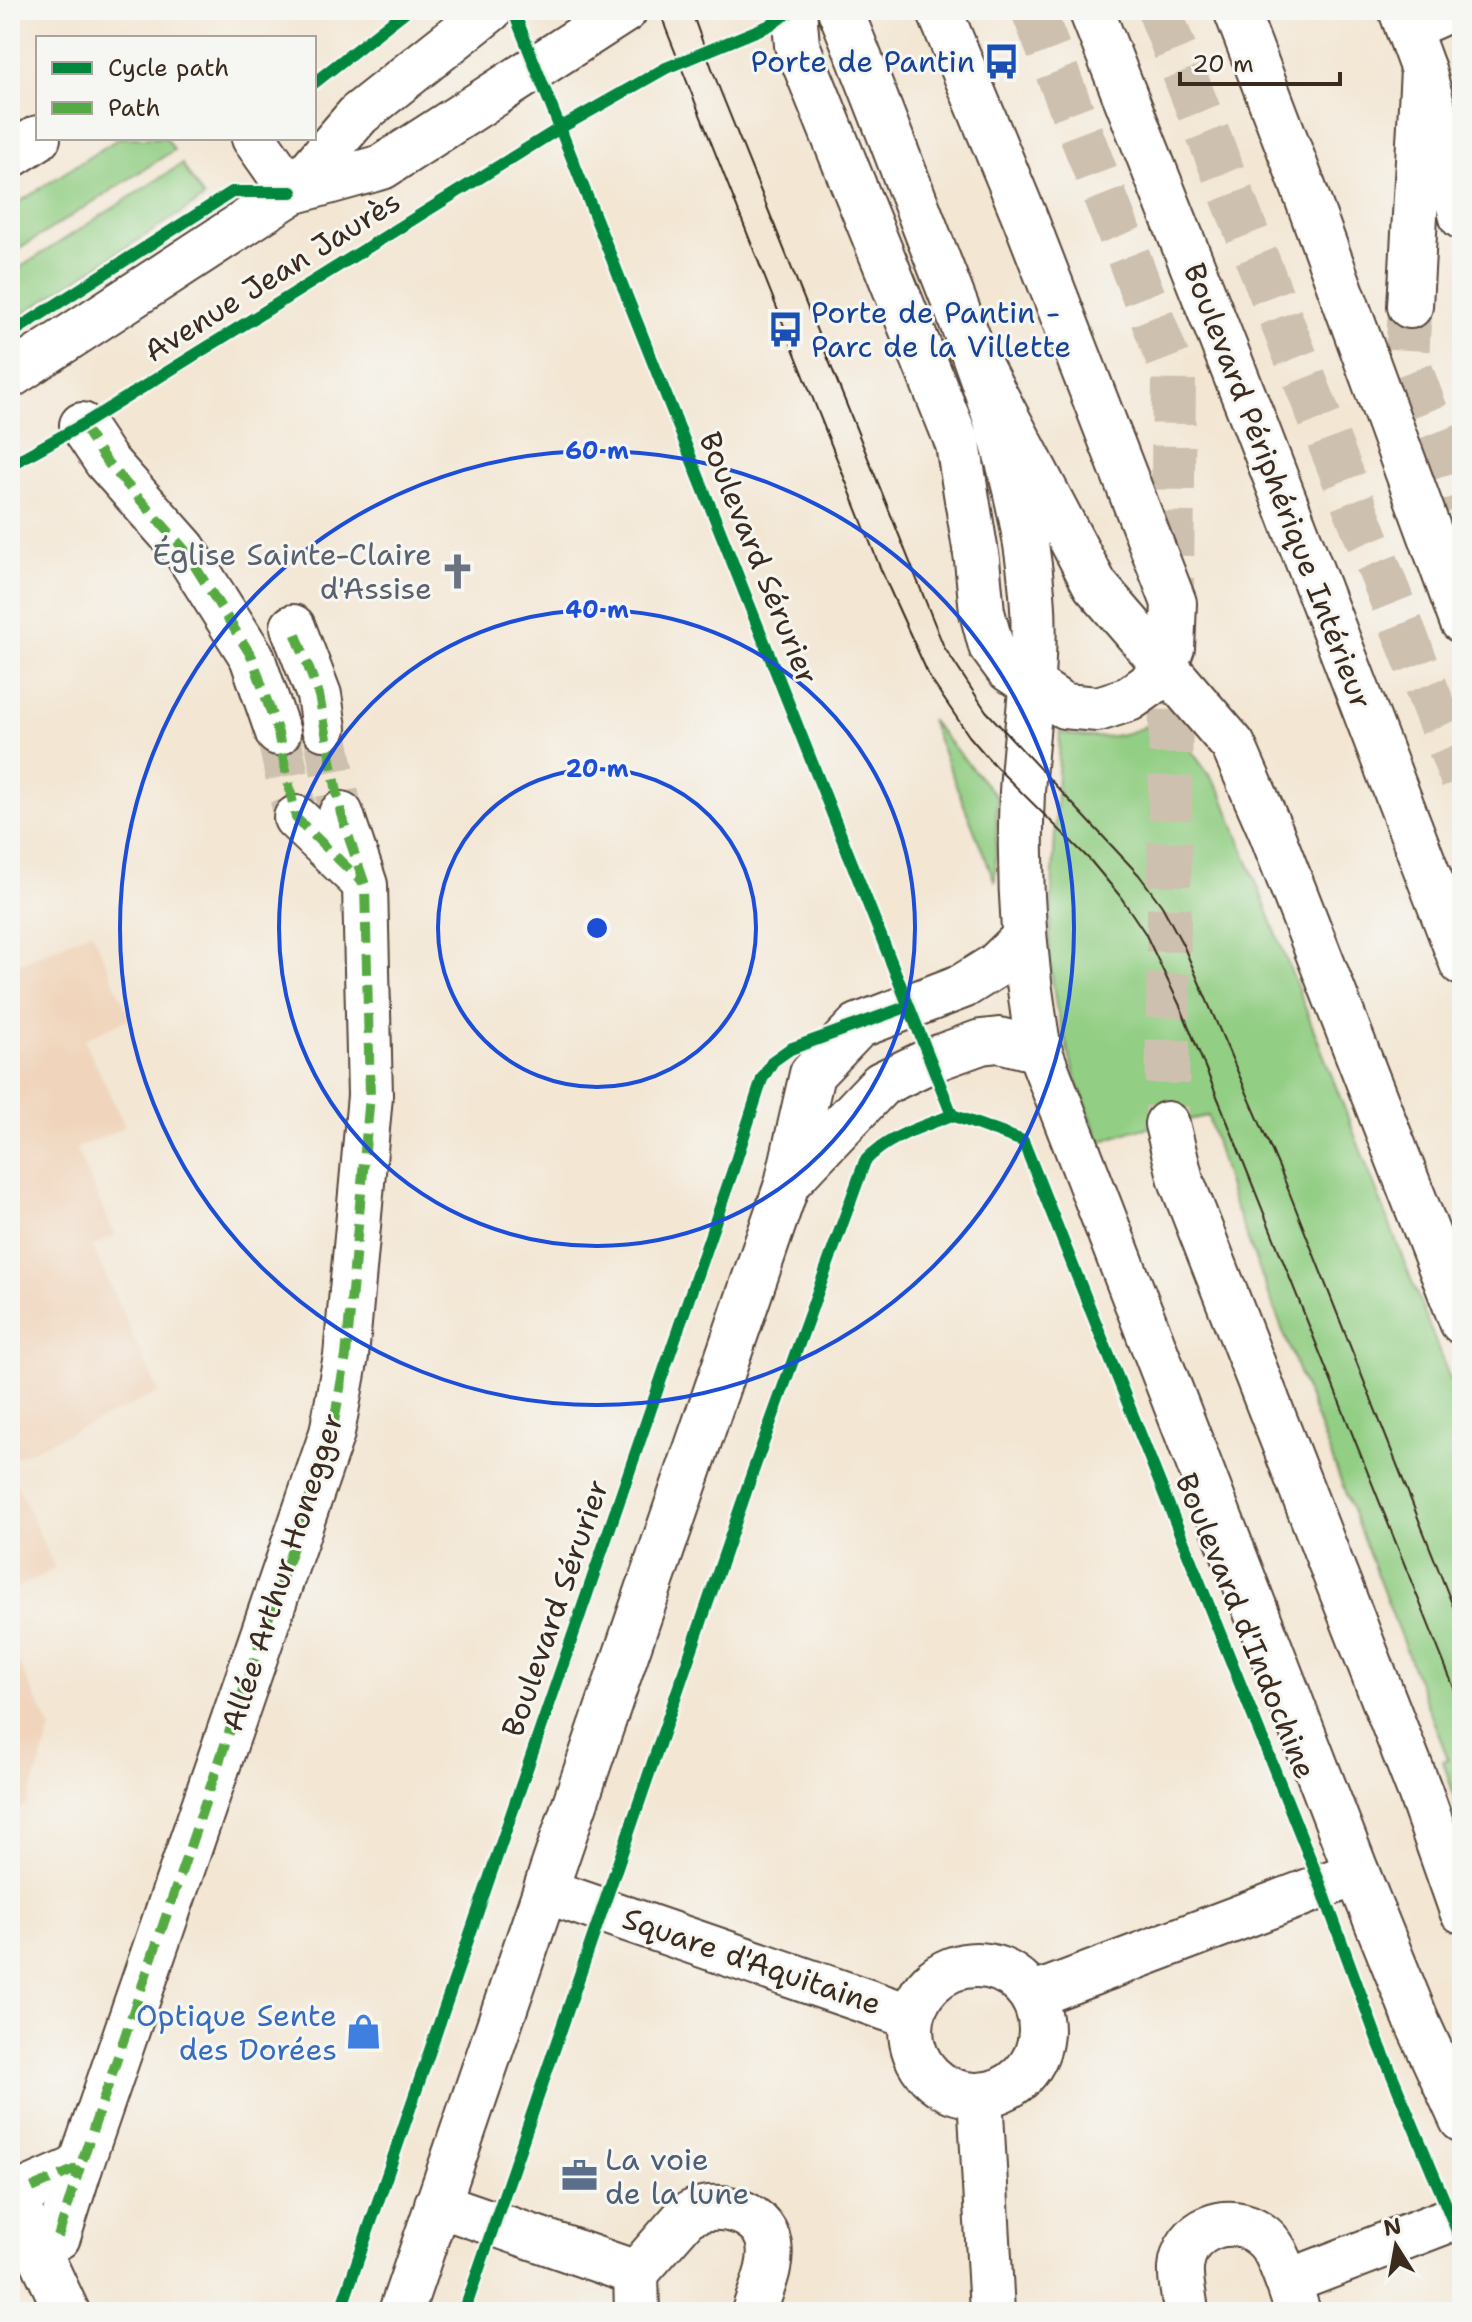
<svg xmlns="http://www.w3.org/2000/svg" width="1472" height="2322" viewBox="0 0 1472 2322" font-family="'Shantell Sans',sans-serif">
  <rect width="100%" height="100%" fill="#f6f6f2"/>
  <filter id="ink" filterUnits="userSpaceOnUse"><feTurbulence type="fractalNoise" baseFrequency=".0125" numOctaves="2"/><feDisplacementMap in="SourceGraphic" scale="16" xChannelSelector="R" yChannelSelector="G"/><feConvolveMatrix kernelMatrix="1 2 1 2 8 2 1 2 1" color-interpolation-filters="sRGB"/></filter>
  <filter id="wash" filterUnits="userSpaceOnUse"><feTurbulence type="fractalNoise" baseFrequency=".006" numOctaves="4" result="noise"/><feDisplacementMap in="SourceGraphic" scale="32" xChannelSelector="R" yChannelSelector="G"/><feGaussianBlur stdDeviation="1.8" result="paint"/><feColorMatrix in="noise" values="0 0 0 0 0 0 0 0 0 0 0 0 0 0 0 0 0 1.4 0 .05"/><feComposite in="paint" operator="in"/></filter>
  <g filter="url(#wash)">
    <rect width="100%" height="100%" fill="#f3e6d3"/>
    <g fill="#f0d5bc">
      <polygon points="92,931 130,1018 84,1039 125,1127 76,1149 115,1235 92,1247 159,1393 10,1460 10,968"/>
      <polygon points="10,1469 55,1569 10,1591"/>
      <polygon points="10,1645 51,1730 27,1805 10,1813"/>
    </g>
    <g fill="#92ce83" stroke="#667c50" stroke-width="2">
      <polygon points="119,138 166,138 174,150 10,255 10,208"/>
      <polygon points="182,164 204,198 10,322 10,274"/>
      <path d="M1166 715 1221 792 1462 1410V1820L1443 1761 1448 1759 1232 1199 1208 1116 1131 1131 1100 1142 1075 1077 1056 1006 1049 955 1060 733C1102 741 1130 738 1166 715Z"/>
      <polygon points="930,720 997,797 995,882"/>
    </g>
  </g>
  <g filter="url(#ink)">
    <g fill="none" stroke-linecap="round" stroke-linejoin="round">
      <g stroke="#cec0af" stroke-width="44" stroke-dasharray="44 22" stroke-linecap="butt">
        <polyline points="324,728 341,814"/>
        <polyline points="278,733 296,818"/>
      </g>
      <g stroke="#cec0af" stroke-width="44" stroke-dasharray="44 22" stroke-linecap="butt">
        <polyline points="1033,10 1174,375 1167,1124"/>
        <polyline points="1159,10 1462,779"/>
        <polyline points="1410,306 1407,360 1462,507"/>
      </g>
      <defs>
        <g id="minor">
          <polyline points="794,10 797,45 958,444 977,560 982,612 991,646 1008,669 1064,706 1098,709 1129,699 1149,685 1164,665 1172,648 1174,603 1025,218 939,10"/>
          <polyline points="1408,28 1448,10"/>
          <polyline points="254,138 292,192"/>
          <polyline points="10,156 38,138"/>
          <polyline points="82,425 106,461 184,549 252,657 278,733"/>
          <polyline points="293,627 319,695 324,728"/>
          <polyline points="296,818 361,880"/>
          <polyline points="788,1182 881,1084 931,1060 981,1042 999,1040 1039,1050"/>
          <polyline points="546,1891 912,2017"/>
          <circle cx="976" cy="2030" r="65"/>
          <polyline points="1032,1996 1357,1873"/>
          <polyline points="980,2095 992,2312"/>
          <polyline points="32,2188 80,2167 332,1433 346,1356 370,1096 365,885 341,814"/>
          <polyline points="10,2190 67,2312"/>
          <polyline points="437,2204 636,2273 637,2312"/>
          <polyline points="58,2237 80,2167"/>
          <path d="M636 2273 686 2216C713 2198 763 2210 769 2244 773 2267 760 2291 754 2312"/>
          <polyline points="401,2312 787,1184 812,1074 858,1026 963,986 995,966 1024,938"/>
          <path d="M1186 2312C1185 2298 1180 2282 1181 2269 1183 2229 1230 2211 1260 2234 1276 2245 1281 2265 1288 2282"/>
          <polyline points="1298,2312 1288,2282 1452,2219"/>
        </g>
        <g id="major">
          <path d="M840 10C871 84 899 160 928 235 973 349 1022 470 1032 593 1038 659 1026 726 1022 792 1018 879 1024 965 1039 1050L1357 1873 1418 2024 1462 2120"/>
          <polyline points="1401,10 1423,70 1410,306"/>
          <polyline points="292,192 382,167 625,10"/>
          <polyline points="10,376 292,192 359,114 490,10"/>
          <polyline points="1167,1124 1181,1180 1420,1792 1462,1911"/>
        </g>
        <g id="highway">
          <polyline points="1091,10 1255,424 1462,963"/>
          <polyline points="1236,10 1294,162 1462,621"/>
          <polyline points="1423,70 1462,217"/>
          <polyline points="982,370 1095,585 1233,745 1271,832 1462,1322"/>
        </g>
      </defs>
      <use href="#minor" stroke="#574639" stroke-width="48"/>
      <use href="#major" stroke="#574639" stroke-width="48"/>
      <use href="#highway" stroke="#574639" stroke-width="48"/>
      <use href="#minor" stroke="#fff" stroke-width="44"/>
      <use href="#major" stroke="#fff" stroke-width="44"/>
      <use href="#highway" stroke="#fff" stroke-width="44"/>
      <g stroke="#3b2a1e" stroke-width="2">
        <polyline points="660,10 666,29 881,570 930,678 969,736 995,766 1090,860 1120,896 1145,933 1181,1008 1223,1111 1462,1708"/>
        <polyline points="691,10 718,85 944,647 986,711 1139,875 1162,906 1183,945 1284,1179 1462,1629"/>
      </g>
      <g stroke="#55ab43" stroke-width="10" stroke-dasharray="20 10" stroke-linecap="butt">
        <polyline points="82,425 106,461 184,549 252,657 278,733 296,818 362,882"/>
        <polyline points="32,2188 80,2167 332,1433 346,1356 370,1096 365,885 341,814 319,695 293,627"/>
        <polyline points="58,2237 80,2167"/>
      </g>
      <defs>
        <g id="cycleway">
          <polyline points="513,10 952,1115 1023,1141 1321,1886 1377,2039 1462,2243"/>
          <polyline points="314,83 407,10"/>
          <polyline points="10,334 232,192 292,192"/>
          <polyline points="10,465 82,425 560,128 666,68 768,26 793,10"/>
          <polyline points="340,2312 733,1170 762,1079 773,1061 790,1049 909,1006"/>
          <path d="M464 2312 753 1471 865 1161C888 1136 922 1127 952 1115"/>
        </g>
      </defs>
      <use href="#cycleway" stroke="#f6f6f2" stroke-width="17"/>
      <use href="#cycleway" stroke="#00873e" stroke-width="12"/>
    </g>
  </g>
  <g fill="none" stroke="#1d4ed8" stroke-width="4">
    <circle cx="597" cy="928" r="159"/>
    <circle cx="597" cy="928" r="318"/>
    <circle cx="597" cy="928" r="477"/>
  </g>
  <defs>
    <symbol id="bus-bare" viewBox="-9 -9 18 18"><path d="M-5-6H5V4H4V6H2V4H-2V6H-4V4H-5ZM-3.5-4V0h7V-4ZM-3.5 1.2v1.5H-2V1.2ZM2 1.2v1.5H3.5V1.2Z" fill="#1a4fb4" stroke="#f6f6f2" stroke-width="2.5" paint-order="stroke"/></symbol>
    <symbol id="church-bare" viewBox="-9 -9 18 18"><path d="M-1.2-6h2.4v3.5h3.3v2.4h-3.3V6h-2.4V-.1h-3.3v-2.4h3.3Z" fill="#6b7280" stroke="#f6f6f2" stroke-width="2.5" paint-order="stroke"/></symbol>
    <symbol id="shop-bare" viewBox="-9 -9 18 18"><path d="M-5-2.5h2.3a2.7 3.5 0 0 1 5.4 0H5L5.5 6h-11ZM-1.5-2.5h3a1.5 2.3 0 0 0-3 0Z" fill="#3f7fe0" stroke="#f6f6f2" stroke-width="2.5" paint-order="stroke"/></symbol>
    <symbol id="office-bare" viewBox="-9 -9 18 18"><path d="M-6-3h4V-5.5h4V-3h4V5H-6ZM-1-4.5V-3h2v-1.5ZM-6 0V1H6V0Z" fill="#5c6f8a" stroke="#f6f6f2" stroke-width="2.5" paint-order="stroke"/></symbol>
  </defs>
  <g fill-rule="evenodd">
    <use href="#bus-bare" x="976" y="36" width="51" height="51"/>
    <use href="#bus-bare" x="760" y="304" width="51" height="51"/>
    <use href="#church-bare" x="432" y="546" width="51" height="51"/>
    <use href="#shop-bare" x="338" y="2006" width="51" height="51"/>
    <use href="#office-bare" x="554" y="2150" width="51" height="51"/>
  </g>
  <g text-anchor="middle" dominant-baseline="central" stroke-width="6" stroke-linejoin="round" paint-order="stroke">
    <g font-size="30" fill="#164399" stroke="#f6f6f2" text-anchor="end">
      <text x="975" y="61">Porte de Pantin</text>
      <text x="811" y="312" text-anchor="start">Porte de Pantin -<tspan x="811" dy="34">Parc de la Villette</tspan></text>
    </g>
    <g font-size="30" fill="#3b2a1e" stroke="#f6f6f2">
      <text transform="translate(272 276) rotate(-32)">Avenue Jean Jaurès</text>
      <text transform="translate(1278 486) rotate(69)">Boulevard Périphérique Intérieur</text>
      <text transform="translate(759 558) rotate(68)">Boulevard Sérurier</text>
      <text transform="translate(282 1572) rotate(-72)">Allée Arthur Honegger</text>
      <text transform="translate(555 1608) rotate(-71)">Boulevard Sérurier</text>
      <text transform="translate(1246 1626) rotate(68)">Boulevard d'Indochine</text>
      <text transform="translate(752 1961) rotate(19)">Square d'Aquitaine</text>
    </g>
    <g font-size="30" fill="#5b616d" stroke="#f6f6f2" text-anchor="end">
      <text x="432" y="554">Église Sainte-Claire<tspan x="432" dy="34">d'Assise</tspan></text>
    </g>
    <g font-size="30" fill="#366cbe" stroke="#f6f6f2" text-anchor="end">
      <text x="337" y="2015">Optique Sente<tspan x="337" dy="34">des Dorées</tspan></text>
    </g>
    <g font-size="30" fill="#4e5e75" stroke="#f6f6f2" text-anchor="start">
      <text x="605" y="2159">La voie<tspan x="605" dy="34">de la lune</tspan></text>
    </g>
  </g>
  <circle cx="597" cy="928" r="12" fill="#1d4ed8" stroke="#f6f6f2" stroke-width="4"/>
  <g font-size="24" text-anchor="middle" font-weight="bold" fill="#1d4ed8" stroke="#f6f6f2" stroke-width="6" stroke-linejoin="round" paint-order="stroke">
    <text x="597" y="459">60 m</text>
    <text x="597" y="618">40 m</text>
    <text x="597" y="777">20 m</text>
  </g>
  <rect width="1472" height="2322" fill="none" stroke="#f6f6f2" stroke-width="40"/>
  <rect x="36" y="36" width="280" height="104" fill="#f6f6f2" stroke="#aba49d" stroke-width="2"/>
  <rect x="52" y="62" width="40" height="12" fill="#00873e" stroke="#aba49d" stroke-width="2"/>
  <text x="108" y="76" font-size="24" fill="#3b2a1e">Cycle path</text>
  <rect x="52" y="102" width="40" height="12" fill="#55ab43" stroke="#aba49d" stroke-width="2"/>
  <text x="108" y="116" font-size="24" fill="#3b2a1e">Path</text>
  <g transform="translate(1396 2246) rotate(349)" stroke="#f6f6f2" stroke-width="6" paint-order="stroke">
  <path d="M0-6L14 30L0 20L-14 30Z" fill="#3b2a1e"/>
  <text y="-12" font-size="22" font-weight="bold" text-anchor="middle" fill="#3b2a1e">N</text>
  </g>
  <path d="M1180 72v12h160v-12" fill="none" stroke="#3b2a1e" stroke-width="4"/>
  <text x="1192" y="72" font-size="24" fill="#3b2a1e" stroke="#f6f6f2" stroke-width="6" paint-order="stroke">20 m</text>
</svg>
